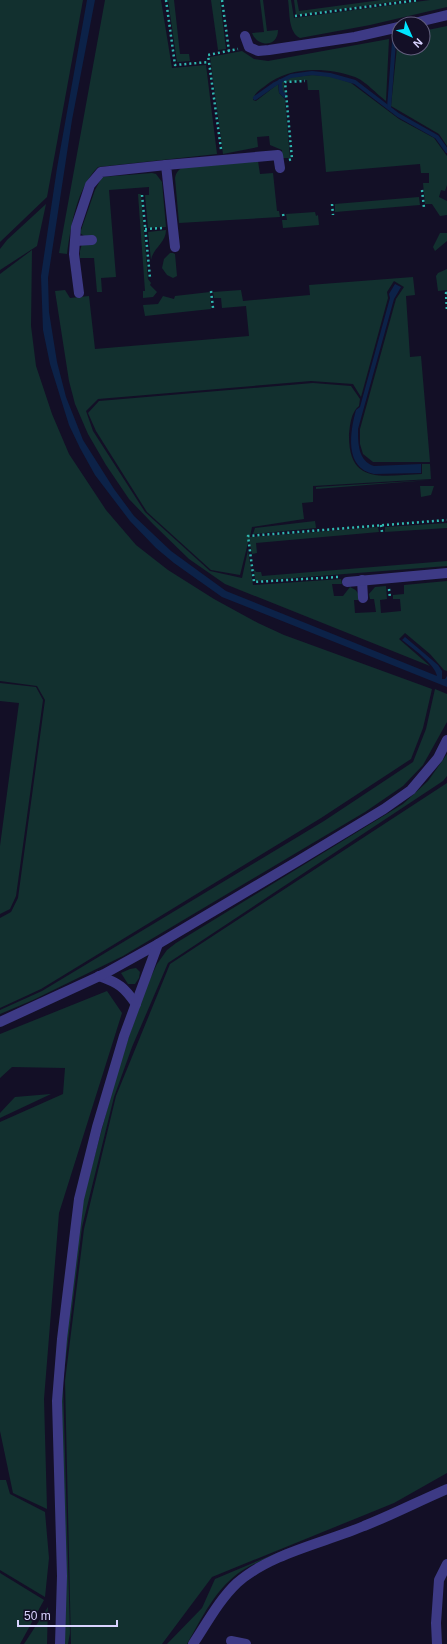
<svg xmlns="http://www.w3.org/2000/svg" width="447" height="1644" viewBox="0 0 447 1644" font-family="Arial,sans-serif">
  <rect width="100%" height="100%" fill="#130f26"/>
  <g fill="#12302f">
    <polygon points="0,0 83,0 47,197 0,242"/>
    <path d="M105 0H161L172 68 206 65 217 154 98 167C77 188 71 224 67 254L59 253Z"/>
    <polygon points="168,0 174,0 180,54 189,54 190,61 177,62"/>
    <polygon points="211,0 220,0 226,49 218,50"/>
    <path d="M260 0H263L267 31 278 30C278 47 258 48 252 33L264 32Z"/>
    <path d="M288 0H291L294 18 430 0H447V7L370 25 300 38C288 32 290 13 288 0Z"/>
    <polygon points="294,0 297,0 299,11 381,0 408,0 296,15"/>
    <polygon points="447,26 447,146 439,134 391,106 398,37 399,37 399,48 423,48 423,31"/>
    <path d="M389 39 386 101C378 95 364 80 355 77 326 67 289 66 265 86 260 90 254 93 253 100L256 101 278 84 279 93 285 99 290 158H282V150L270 145 269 136 257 137 258 147 223 154 210 57 242 51 254 59 268 61Z"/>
    <polygon points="312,75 330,76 351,83 399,119 434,138 447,156 447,185 445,191 441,190 439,197 447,201 447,215 440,216 432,204 425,204 423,183 429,183 429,173 421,173 420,164 326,172 319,90 308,90 307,80 284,82 284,94 281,88 281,82 292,77"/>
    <path d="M258 161 260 174 273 173 277 211H279L280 217 179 223 175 178C176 173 178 170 183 167Z"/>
    <polygon points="152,173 156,174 162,182 166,227 148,228 145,195 149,195 149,187 109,190 116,277 101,278 102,292 97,292 94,258 80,258 80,251 84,236 80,233 95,190 102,177"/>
    <polygon points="138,194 141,194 148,279 151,283 150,285 157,292 153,297 143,298 143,291 145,291"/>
    <polygon points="419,197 420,205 335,212 335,204"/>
    <polygon points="46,204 37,246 0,270 0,249 7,240"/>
    <polygon points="315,212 316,216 318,215 319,225 283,228 282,220 287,220 286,214"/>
    <path d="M166 230C166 243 153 248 151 260L148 232Z"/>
    <polygon points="440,233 447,233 447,241 435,251 433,247"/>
    <polygon points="32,250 31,326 36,366 52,414 69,454 106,510 136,545 168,570 214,599 258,623 284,635 432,689 423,728 411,759 321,818 41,989 0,1008 0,918 11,912 18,898 45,700 37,686 0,681 0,274"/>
    <polygon points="170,253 173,253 175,254 177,276 173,278 167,275 162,268 164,259"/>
    <polygon points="447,269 447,290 438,291 436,276 438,273"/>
    <path d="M413 277 415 295 406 296 410 357 421 356 430 462H373L363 454 360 444V429L396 299 404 287 394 281 387 292 388 298 361 397 353 384 311 381 98 399 86 411 93 431 145 512 210 571 242 578 248 550 253 585 341 579 342 584H332L334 596H343L350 587C357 590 359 593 359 600H354L355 613 376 612 374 599H370L369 594 375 587 386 586 387 599 380 600 381 613 401 611 400 599H393V595L404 594V585L447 581V671L444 670 430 654 405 633 399 639 430 666 225 584 189 559 153 524 129 499 106 465 88 434 75 404 69 381 55 291 65 290 70 298 89 296 95 349 249 336 246 306 222 308 221 298H214L213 292 241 290 243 301 310 295 309 285Z"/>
    <polygon points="210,292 211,309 145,316 143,305 158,304 163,296 174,299 175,296"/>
    <path d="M313 383 351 386 360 399 359 406C351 412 350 425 349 434 348 487 385 475 422 474V464H430L431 479 313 486V502L302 503 304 519 252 527 250 537 378 527 379 532 256 543 257 553 252 554 249 539 240 575 211 570 147 512 96 431 88 413 99 401Z"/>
    <polygon points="430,480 316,489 316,487"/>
    <polygon points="420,486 434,486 431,495 421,497"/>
    <polygon points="315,521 316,528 253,534 255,528"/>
    <polygon points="447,523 447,528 385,532 385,527"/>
    <polygon points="447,561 447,566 255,581 254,569 256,572 261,572 262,576"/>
    <polygon points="0,683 36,687 43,700 16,896 10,909 0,914 0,846 19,703 0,701"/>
    <polygon points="435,689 447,694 447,722 423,765 403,786 365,812 123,956 33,1000 0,1014 0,1010 42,991 324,821 413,762 426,729"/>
    <polygon points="447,754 447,776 443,781 168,963 132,1047 114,1097 82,1227 63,1382 70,1633 68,1644 64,1644 61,1383 81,1209 89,1177 118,1069 138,1010 148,983 157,964 167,950 176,943 403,804 428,781"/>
    <polygon points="447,783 447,1473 394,1503 212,1577 162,1644 71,1644 65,1381 84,1229 116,1096 170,964"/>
    <polygon points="136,968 140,972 139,978 135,984 128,984 121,973 130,969"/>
    <polygon points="107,991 122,1013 59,1213 44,1399 47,1509 13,1493 0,1431 0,1122 63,1094 65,1068 12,1067 0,1078 0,1034"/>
    <polygon points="51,1094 0,1118 0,1113 15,1097"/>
    <polygon points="0,1480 6,1480 10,1494 45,1512 49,1558 45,1597 0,1570"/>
    <path d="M291 1547C275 1555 258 1561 243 1570 216 1587 202 1618 187 1644H167L202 1608 215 1579Z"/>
    <polygon points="0,1573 44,1600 20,1644 0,1644"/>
    <polygon points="48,1607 47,1644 24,1644"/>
  </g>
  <g fill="#0c2248">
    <path d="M87 0H95L72 120 48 278 49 312 57 362 66 397 83 440 114 489 134 516 171 551 226 591 437 676C435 664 412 648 402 640L405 637 438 665 442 671V679H445L447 676V687L222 597 174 563 156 548 130 521 95 475 80 448 69 425 50 364 43 330 41 276 57 168Z"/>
    <path d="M395 284 401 287 394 299 358 429C358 443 358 461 374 466L421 464V473L374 474C344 468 350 432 356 410L360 407 390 298 389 294Z"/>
  </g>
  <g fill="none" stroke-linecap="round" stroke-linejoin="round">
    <g stroke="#0c2248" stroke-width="4">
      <polyline points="280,81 281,92 285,96"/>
      <polyline points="255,98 275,84 291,76 312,73 330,75 355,82 398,115 437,137 447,151"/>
      <polyline points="389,108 394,42"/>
    </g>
    <g stroke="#2fb8b0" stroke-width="2.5" stroke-dasharray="2 3" stroke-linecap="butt">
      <polyline points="166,0 175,65 209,62"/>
      <polyline points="222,0 229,51"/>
      <polyline points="295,16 419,0"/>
      <polyline points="221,149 208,55 238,49"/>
      <polyline points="289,160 292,159 285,82 305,81"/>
      <polyline points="422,190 424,208"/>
      <polyline points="142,195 150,278"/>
      <polyline points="332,204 333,215"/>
      <polyline points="283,214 284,218"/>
      <polyline points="145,229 163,228"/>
      <polyline points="211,291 213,308"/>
      <polyline points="447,293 446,293 447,312"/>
      <polyline points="381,525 382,532"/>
      <polyline points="338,577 254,582 248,536 447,520"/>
      <polyline points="389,589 390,598"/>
    </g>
    <g stroke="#3d3a85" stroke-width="10">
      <polyline points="410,24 447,15"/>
      <polyline points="245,36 249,47 258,51 269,50 355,37 399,27"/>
      <polyline points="75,241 92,240"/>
      <polyline points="175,247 166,165 278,155 280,168"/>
      <polyline points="79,293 74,254 76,227 90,185 101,172 166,165"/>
      <polyline points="362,580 363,598"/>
      <polyline points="347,582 447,573"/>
      <path d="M99 976C119 983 124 987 136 1004"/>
      <polyline points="0,1022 104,974 158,944 298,861 384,809 411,790 438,758 447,740"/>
      <polyline points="231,1641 246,1644"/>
      <polyline points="60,1644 62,1576 57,1401 62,1339 79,1199 97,1127 124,1036 158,944"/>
      <path d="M193 1644C207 1623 219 1600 237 1583 271 1553 324 1543 364 1526 392 1515 419 1501 447 1489"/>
      <polyline points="437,1644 436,1623 439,1580 447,1564"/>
    </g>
  </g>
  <g transform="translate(411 36) rotate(135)"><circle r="19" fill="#130f26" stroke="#625e7d"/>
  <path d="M0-3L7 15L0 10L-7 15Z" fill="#00e5ff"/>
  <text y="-6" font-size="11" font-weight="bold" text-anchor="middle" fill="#d9d4ff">N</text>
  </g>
  <path d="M18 1620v6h99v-6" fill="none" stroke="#d9d4ff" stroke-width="2"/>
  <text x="24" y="1620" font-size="12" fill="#d9d4ff" stroke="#130f26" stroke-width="3" paint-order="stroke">50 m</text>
</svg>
